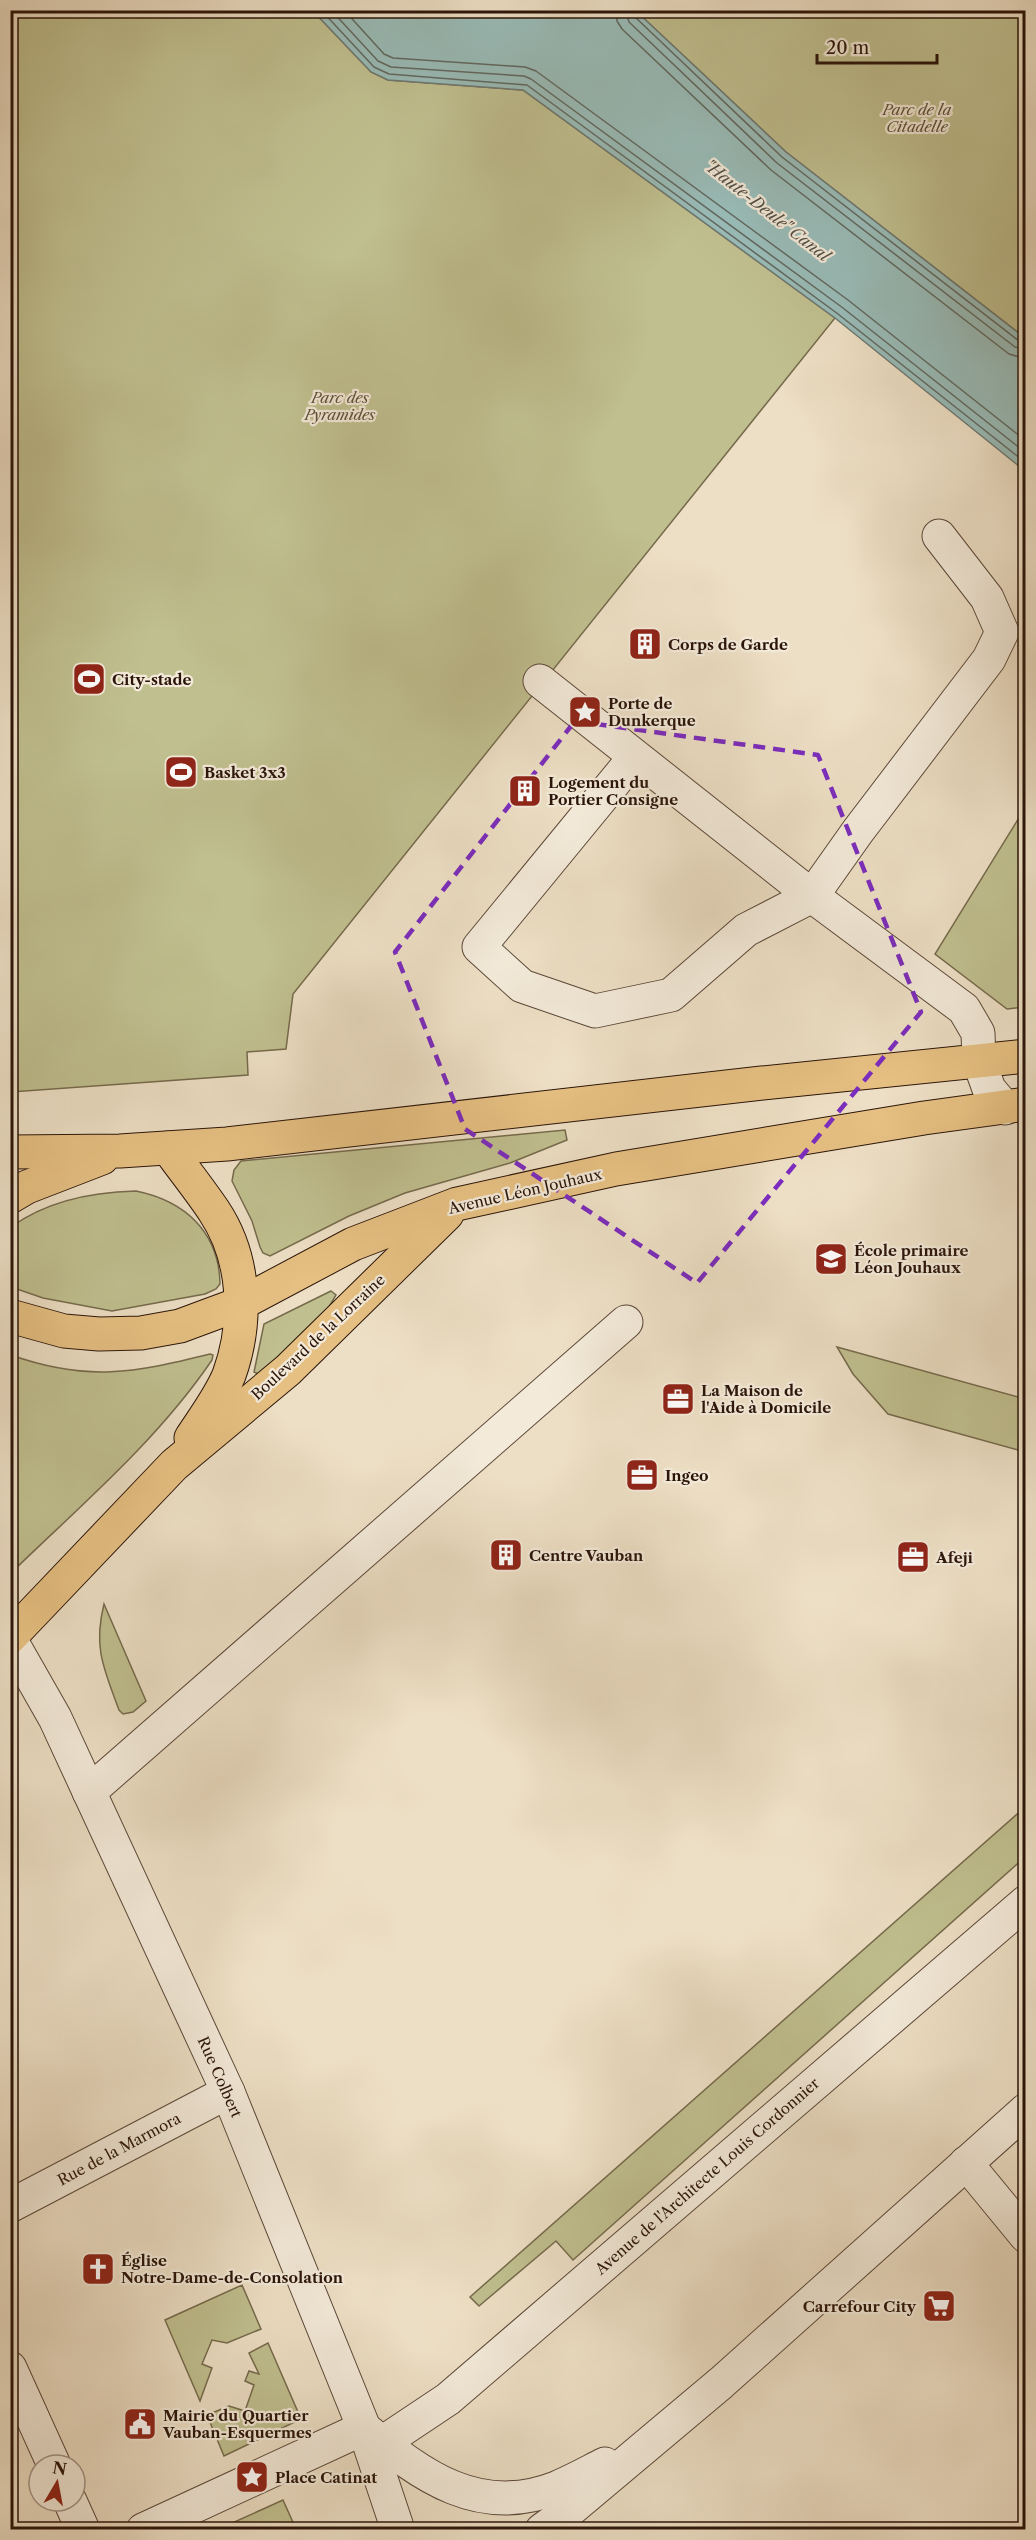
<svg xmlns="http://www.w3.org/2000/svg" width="1036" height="2540" viewBox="0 0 1036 2540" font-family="'Libre Caslon Text',serif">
  <rect width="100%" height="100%" fill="#eddfc5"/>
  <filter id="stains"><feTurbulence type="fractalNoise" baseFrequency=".00333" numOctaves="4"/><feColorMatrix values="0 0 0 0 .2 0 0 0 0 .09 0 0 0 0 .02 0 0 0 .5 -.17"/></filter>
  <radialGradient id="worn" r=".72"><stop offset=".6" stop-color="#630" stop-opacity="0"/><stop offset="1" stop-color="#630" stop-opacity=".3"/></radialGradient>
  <g fill="#c0bf8f" stroke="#756a4c" stroke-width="1.5">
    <polygon points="11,11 313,11 371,72 388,80 523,90 835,318 293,994 286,1049 247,1052 248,1075 11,1092"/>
    <polygon points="636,11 1025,11 1025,338 786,152"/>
    <polygon points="1025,808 1025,1007 1007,1009 935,954"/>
    <polygon points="565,1130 567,1140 510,1163 405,1193 349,1216 270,1256 263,1253 260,1247 252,1221 232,1181 234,1170 241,1161"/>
    <path d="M136 1191C185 1201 219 1232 220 1284L216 1289 205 1294 112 1311 43 1298 11 1287V1227C47 1201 93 1192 136 1191Z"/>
    <polygon points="331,1291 336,1295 329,1307 264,1373 258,1374 254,1372 264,1324"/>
    <polygon points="837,1347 1025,1399 1025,1452 888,1414 853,1374"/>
    <path d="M210 1354 213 1355 212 1360C157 1441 80 1506 11 1573V1355C87 1382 134 1373 210 1354Z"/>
    <path d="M104 1604 146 1701 133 1712 123 1714 119 1710C104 1669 93 1648 104 1604Z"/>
    <polygon points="1025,1807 1025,1857 573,2260 556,2241 479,2306 470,2297"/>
    <polygon points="242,2285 261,2329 227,2343 212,2340 202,2364 212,2368 200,2401 165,2320"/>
    <polygon points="268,2343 301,2419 224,2456 207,2415 229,2406 245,2411 254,2385 245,2381 249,2371 259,2374 249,2353"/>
    <polygon points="283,2500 296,2529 219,2529"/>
  </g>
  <polygon fill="#99bcb8" stroke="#6d7972" stroke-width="1.5" points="313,11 636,11 786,152 1025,338 1025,471 835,318 523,90 388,80 371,72"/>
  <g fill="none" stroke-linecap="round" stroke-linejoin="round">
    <g stroke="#626860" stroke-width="1.5">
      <polyline points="321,10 374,67 389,74 527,85 838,314 1026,463"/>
      <polyline points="331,10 378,61 391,67 524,76 531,79 843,308 1026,453"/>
      <polyline points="344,10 384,54 393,58 525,67 536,71 848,300 1026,441"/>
      <polyline points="616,10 617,21 622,29 771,170 1009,354 1026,359"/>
      <polyline points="625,10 629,22 777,163 1015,347 1026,350"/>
      <polyline points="632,10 635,17 782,157 1019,341 1026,342"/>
    </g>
    <defs>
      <g id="minor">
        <polyline points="540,681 812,896 964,1009 978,1033 979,1061 989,1089 1005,1108"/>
        <polyline points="635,757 479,947 522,986 595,1011 671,995 746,930 812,896 858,831 989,659 1002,632 987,598 939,536"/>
        <polyline points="10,1639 55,1718 228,2092 364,2428 398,2530"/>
        <polyline points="89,1792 626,1322"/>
        <polyline points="966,2163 1026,2236"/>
        <polyline points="10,2206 228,2092"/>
        <polyline points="10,2368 54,2465"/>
        <path d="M365 2429C422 2476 479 2518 556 2488 573 2481 589 2472 605 2464"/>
        <polyline points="382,2443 448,2399 1026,1902"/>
        <polyline points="70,2501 83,2530"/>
        <polyline points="143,2530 364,2428"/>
        <polyline points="542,2530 571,2509 721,2383 1026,2110"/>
      </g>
      <g id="major">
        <path d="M168 1148C183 1169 200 1190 214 1211 246 1259 248 1322 229 1375 220 1397 204 1418 191 1438"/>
        <polyline points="10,1152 120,1151 227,1144 762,1083 1026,1056"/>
        <polyline points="10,1197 27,1187 102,1158"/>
        <polyline points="10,1316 64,1331 99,1334 141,1333 180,1326 242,1303 353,1244 457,1204 616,1169 924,1118 1026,1104"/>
        <polyline points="10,1637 174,1465 288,1370 447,1214"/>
      </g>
    </defs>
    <use href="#minor" stroke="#5b4738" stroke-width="35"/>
    <use href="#major" stroke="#2a1409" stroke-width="35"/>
    <use href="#minor" stroke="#f3ead9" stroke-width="33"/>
    <use href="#major" stroke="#e6c082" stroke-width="33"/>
  </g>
  <path fill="none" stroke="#7b2cbf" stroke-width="4.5" stroke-dasharray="12 8" stroke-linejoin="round" d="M575 721 818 755 921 1012 697 1283 465 1129 395 952Z"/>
  <defs>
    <symbol id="building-square" viewBox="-11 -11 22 22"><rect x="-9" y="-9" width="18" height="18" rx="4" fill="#8f2418" stroke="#f3ead9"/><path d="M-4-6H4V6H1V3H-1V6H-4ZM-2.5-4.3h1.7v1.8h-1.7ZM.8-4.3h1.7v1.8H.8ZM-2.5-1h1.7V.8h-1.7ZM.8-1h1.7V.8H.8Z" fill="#fff"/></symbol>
    <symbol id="stadium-square" viewBox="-11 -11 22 22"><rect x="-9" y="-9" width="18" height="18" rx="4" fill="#8f2418" stroke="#f3ead9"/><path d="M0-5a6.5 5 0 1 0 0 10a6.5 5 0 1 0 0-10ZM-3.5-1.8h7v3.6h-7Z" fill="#fff"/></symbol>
    <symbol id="sight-square" viewBox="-11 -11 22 22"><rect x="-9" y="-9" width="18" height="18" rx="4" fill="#8f2418" stroke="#f3ead9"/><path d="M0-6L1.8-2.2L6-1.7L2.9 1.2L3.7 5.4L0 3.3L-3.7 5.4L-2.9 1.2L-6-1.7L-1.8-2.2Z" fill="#fff"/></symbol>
    <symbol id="school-square" viewBox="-11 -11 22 22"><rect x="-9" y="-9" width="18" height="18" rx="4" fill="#8f2418" stroke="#f3ead9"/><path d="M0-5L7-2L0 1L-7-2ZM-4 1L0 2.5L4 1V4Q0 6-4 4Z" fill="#fff"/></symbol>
    <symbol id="office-square" viewBox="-11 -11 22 22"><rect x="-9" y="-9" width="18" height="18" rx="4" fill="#8f2418" stroke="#f3ead9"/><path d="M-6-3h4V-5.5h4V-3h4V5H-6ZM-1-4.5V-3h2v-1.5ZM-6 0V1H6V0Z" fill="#fff"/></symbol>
    <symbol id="church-square" viewBox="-11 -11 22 22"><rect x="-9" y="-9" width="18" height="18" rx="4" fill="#8f2418" stroke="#f3ead9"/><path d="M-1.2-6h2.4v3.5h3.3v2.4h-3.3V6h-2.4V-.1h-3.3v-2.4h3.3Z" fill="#fff"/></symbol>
    <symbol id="supermarket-square" viewBox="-11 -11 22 22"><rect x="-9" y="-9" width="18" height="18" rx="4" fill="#8f2418" stroke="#f3ead9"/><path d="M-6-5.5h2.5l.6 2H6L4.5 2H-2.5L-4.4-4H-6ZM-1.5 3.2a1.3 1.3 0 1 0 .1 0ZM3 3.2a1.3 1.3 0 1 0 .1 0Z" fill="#fff"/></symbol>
    <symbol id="civic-square" viewBox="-11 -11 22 22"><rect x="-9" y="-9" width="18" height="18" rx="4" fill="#8f2418" stroke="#f3ead9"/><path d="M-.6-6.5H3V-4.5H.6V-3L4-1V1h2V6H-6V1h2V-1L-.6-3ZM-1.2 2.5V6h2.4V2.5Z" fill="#fff"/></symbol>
  </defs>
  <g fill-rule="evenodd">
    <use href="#building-square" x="626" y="625" width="38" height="38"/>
    <use href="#stadium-square" x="70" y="660" width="38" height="38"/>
    <use href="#sight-square" x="566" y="693" width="38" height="38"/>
    <use href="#stadium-square" x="162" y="753" width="38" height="38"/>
    <use href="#building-square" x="506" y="772" width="38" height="38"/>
    <use href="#school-square" x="812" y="1240" width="38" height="38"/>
    <use href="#office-square" x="659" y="1380" width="38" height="38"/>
    <use href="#office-square" x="623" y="1456" width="38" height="38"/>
    <use href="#building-square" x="487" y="1536" width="38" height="38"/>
    <use href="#office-square" x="894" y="1538" width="38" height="38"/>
    <use href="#church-square" x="79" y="2250" width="38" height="38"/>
    <use href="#supermarket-square" x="920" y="2287" width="38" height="38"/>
    <use href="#civic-square" x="121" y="2405" width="38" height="38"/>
    <use href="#sight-square" x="233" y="2458" width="38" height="38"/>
  </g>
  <g text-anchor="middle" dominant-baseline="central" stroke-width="4.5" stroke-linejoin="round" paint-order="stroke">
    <g font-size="15" font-style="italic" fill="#5e5038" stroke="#f3ead9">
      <text x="917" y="109">Parc de la<tspan x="917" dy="17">Citadelle</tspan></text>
      <text x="340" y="397">Parc des<tspan x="340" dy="17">Pyramides</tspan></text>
    </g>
    <g font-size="15" font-weight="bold" fill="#2a1409" stroke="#f3ead9" text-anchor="start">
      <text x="668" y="644">Corps de Garde</text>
      <text x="112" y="679">City-stade</text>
      <text x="608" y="703">Porte de<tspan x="608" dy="17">Dunkerque</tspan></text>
      <text x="204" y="772">Basket 3x3</text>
      <text x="548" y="782">Logement du<tspan x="548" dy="17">Portier Consigne</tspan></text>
      <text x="854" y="1250">École primaire<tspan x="854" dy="17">Léon Jouhaux</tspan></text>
      <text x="701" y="1390">La Maison de<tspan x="701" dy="17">l'Aide à Domicile</tspan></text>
      <text x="665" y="1475">Ingeo</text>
      <text x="529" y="1555">Centre Vauban</text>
      <text x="936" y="1557">Afeji</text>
      <text x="121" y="2260">Église<tspan x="121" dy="17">Notre-Dame-de-Consolation</tspan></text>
      <text x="916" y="2306" text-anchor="end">Carrefour City</text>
      <text x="163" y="2415">Mairie du Quartier<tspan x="163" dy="17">Vauban-Esquermes</tspan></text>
      <text x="275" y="2477">Place Catinat</text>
    </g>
    <g font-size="15" fill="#2a1409" stroke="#f3ead9">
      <text transform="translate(525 1191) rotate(-13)">Avenue Léon Jouhaux</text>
      <text transform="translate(318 1337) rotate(-43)">Boulevard de la Lorraine</text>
      <text transform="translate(220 2077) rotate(66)">Rue Colbert</text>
      <text transform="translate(119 2149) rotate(-28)">Rue de la Marmora</text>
      <text transform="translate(707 2176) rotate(-41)">Avenue de l'Architecte Louis Cordonnier</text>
    </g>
    <g font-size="16" font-style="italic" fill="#514f46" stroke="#f3ead9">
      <text transform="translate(767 210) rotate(38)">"Haute-Deule" Canal</text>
    </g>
  </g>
  <rect width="1036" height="2540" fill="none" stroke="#eddfc5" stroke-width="36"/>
  <rect x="12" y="12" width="1012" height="2516" fill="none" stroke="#2a1409" stroke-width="3"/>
  <rect x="18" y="18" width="1000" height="2504" fill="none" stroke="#2a1409" stroke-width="1.5"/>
  <g transform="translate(57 2483) rotate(10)"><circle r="28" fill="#f3ead9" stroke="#a39486" stroke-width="1.5"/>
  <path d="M0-4.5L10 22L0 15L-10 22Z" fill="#8f2418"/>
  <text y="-9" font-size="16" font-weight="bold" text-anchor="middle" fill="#2a1409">N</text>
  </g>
  <path d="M817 54v9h120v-9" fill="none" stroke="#2a1409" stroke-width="3"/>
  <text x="826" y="54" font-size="18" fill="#2a1409" stroke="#f3ead9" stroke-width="4.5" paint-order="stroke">20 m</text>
  <rect width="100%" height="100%" filter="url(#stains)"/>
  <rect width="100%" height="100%" fill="url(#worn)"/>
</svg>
